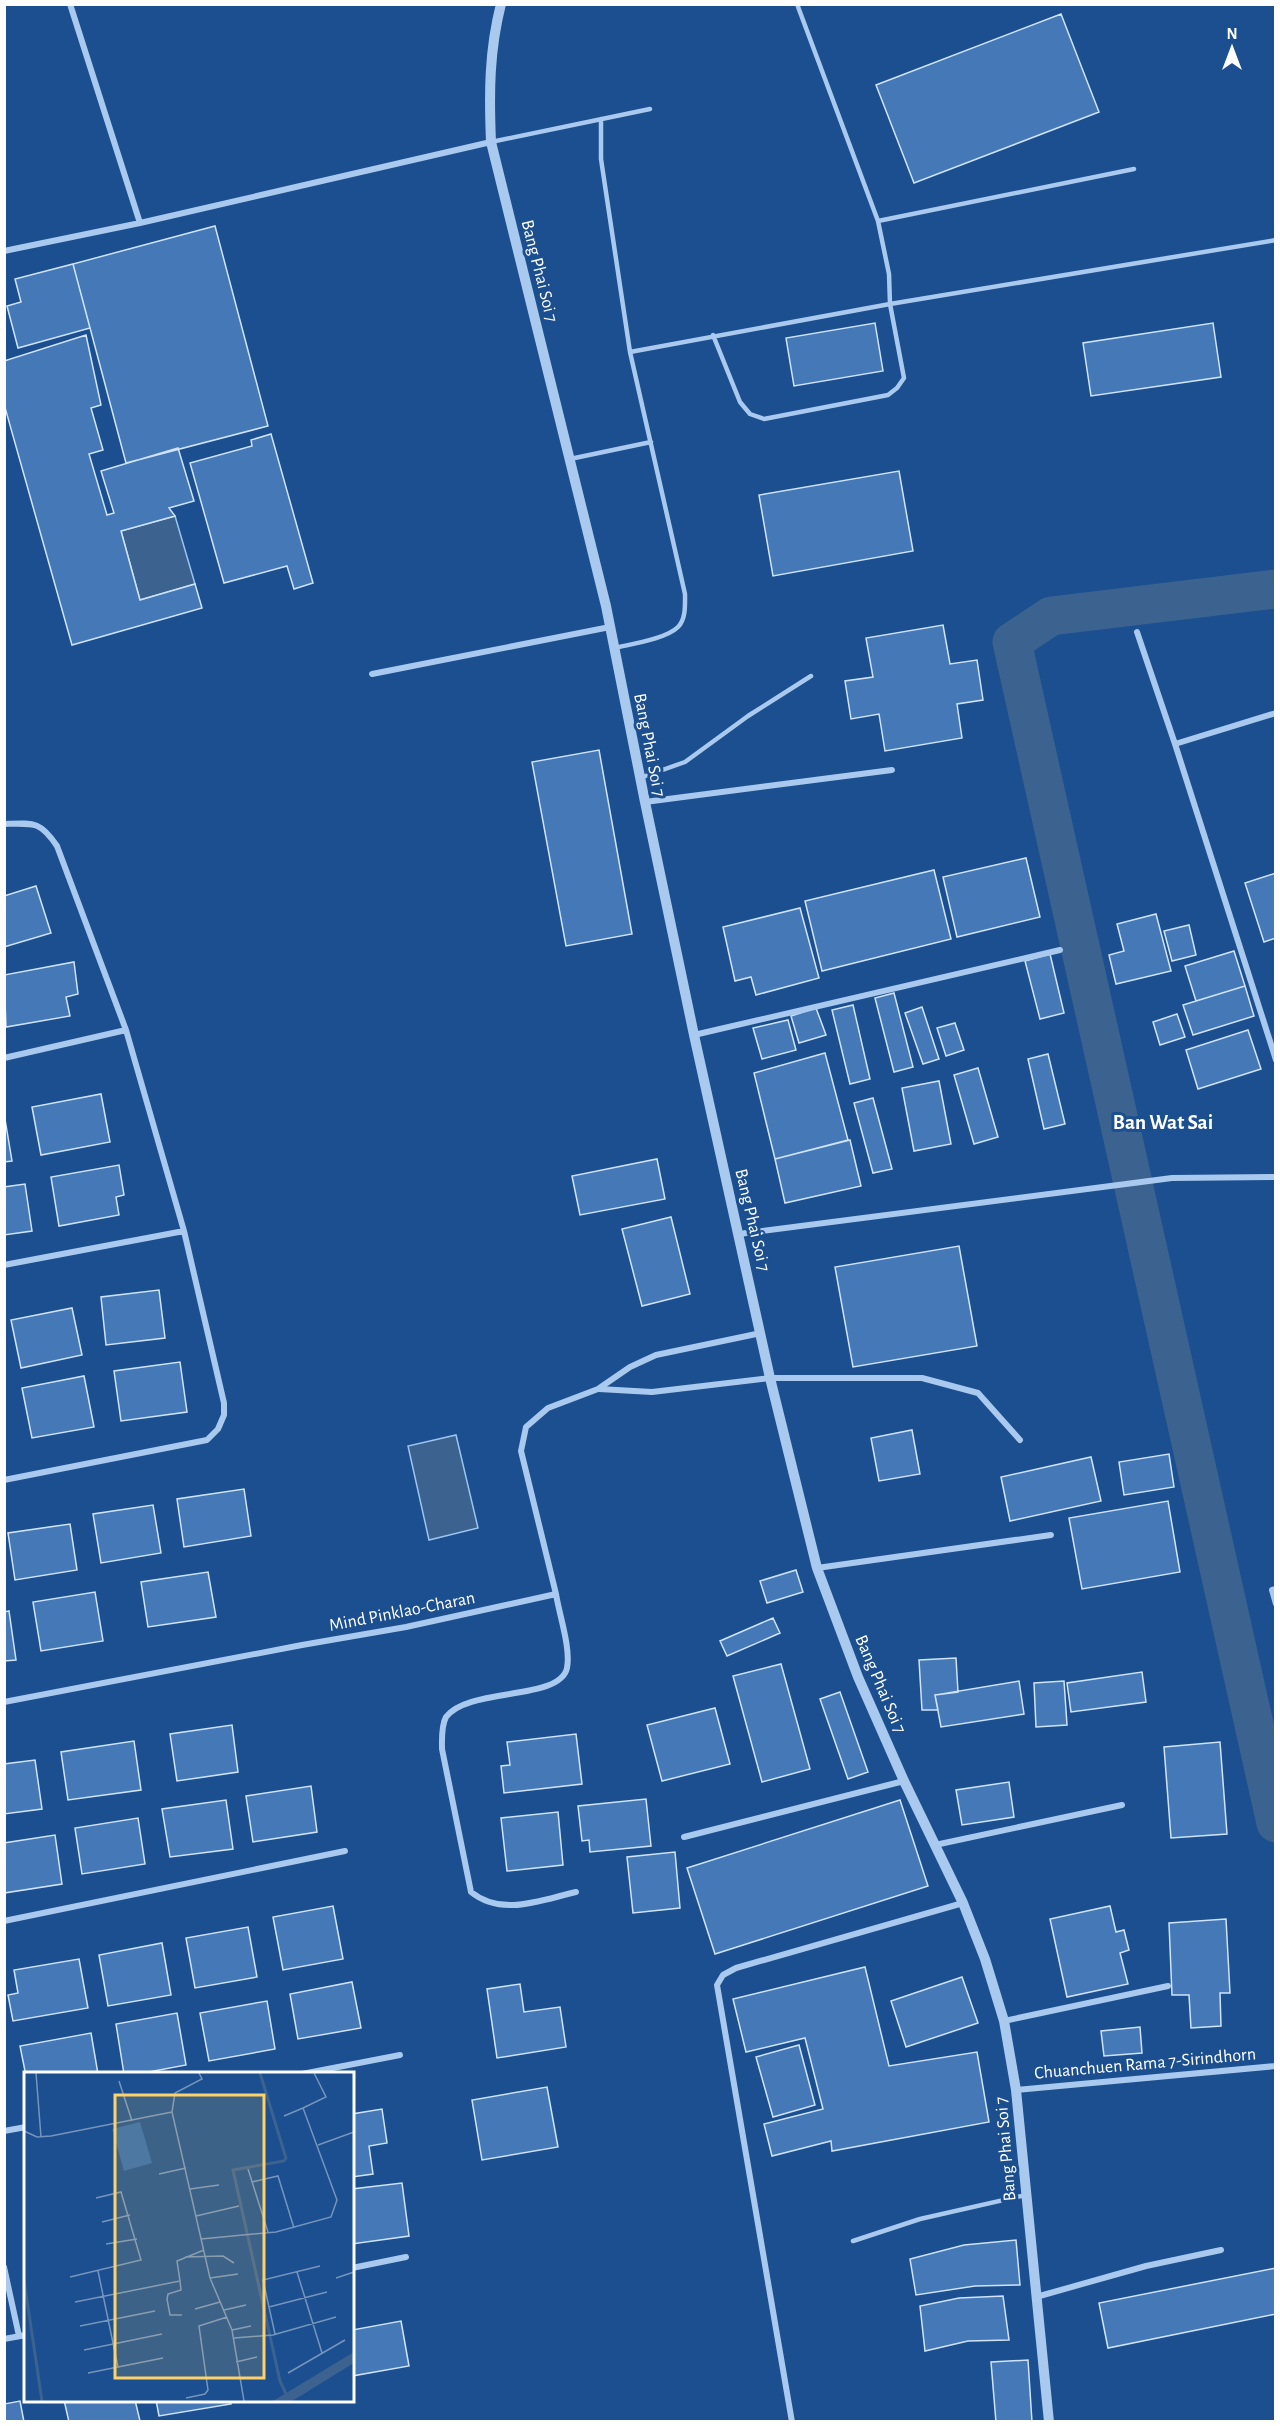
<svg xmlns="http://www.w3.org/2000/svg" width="1280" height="2426" font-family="'Alegreya Sans',sans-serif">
	<rect width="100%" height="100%" fill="#1b4f8f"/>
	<!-- water -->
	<path fill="#3c6290" stroke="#9cc4f0" stroke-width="1.5" d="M175,516L195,584L140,600L121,531Z
		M456,1435L478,1528L429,1540L408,1446Z"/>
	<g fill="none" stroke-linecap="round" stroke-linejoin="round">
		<!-- canal -->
		<path stroke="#3c6290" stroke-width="39" d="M1276,589L1051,616L1012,642L1276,1823"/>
	</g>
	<!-- building -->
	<path fill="#4478b7" stroke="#cfe3fa" stroke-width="1.5" d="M1061,14L1099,112L914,183L876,85Z
		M215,226L268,426L126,463L73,264Z
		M73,264L90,328L18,348L7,306L21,302L15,279Z
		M875,323L883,371L794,386L786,338Z
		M1213,323L1221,377L1091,396L1083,343Z
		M86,335L101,405L91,408L103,450L89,454L107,515L114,513L101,471L178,448L194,501L169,508L175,516L121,531L140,600L195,584L202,608L72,645L4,404V361Z
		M271,434L313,583L294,589L287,566L224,583L190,463L252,446L251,440Z
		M899,471L913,551L773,576L759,495Z
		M943,625L950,664L977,660L983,700L957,704L962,738L885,751L879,714L851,719L845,681L873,677L866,638Z
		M599,750L632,934L566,946L532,762Z
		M1026,858L1040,917L957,937L943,877Z
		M934,870L951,939L822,971L805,901Z
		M1276,873V938L1264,942L1245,883Z
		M36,886L51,933L4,947V896Z
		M800,908L819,978L756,995L751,977L735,981L723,927Z
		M1156,914L1171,971L1116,984L1109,955L1124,951L1117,924Z
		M1189,925L1196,955L1172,961L1164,931Z
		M1234,951L1245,986L1196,1001L1185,966Z
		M1050,954L1064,1013L1040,1019L1025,961Z
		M74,962L78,994L66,997L70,1016L6,1027L4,975Z
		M1245,986L1254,1016L1193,1035L1183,1005Z
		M894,993L913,1067L894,1072L875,998Z
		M853,1005L870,1079L850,1084L832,1010Z
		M922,1007L939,1059L923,1064L905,1013Z
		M816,1008L826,1035L799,1043L791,1016Z
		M1177,1014L1185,1037L1160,1045L1153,1022Z
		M788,1020L796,1050L762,1059L753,1028Z
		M955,1023L964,1050L946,1056L937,1028Z
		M1248,1030L1261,1069L1198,1089L1186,1050Z
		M825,1053L848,1140L775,1159L754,1073Z
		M1048,1054L1065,1124L1044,1129L1028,1059Z
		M978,1068L998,1137L974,1144L954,1075Z
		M939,1081L951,1144L914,1151L902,1088Z
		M101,1094L110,1142L41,1155L32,1107Z
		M873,1098L892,1169L873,1173L854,1103Z
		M4,1113L12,1161L4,1162Z
		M850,1140L861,1186L785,1203L775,1159Z
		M657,1159L665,1199L580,1215L572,1176Z
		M119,1165L124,1195L116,1197L119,1215L59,1226L51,1177Z
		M25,1184L32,1231L4,1235V1187Z
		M671,1217L690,1294L642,1306L622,1229Z
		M959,1246L977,1346L853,1367L835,1267Z
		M159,1290L165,1338L106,1345L101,1297Z
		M72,1308L82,1355L21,1368L11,1320Z
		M180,1362L187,1412L121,1421L114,1371Z
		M84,1376L94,1427L32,1438L22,1388Z
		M912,1430L920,1474L879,1481L871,1438Z
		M1169,1454L1174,1487L1124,1495L1119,1462Z
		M1091,1457L1101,1501L1010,1521L1001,1477Z
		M244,1489L251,1536L184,1547L177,1499Z
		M1168,1501L1180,1572L1082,1589L1069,1518Z
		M153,1505L161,1553L101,1563L93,1514Z
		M70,1524L77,1570L15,1580L8,1533Z
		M796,1570L803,1592L767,1603L760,1581Z
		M208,1572L216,1617L148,1627L141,1582Z
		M95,1592L103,1641L41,1651L33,1602Z
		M9,1611L16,1660L4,1661V1612Z
		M773,1618L780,1633L727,1656L720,1641Z
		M956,1658L958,1692L935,1695L938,1710H922L919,1660Z
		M781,1664L810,1769L762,1782L733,1676Z
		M1142,1672L1146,1702L1071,1712L1067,1683Z
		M1019,1681L1024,1714L941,1727L935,1695Z
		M1064,1681L1067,1725L1036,1727L1034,1683Z
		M840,1692L868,1772L848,1779L820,1699Z
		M715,1708L730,1764L662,1781L647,1725Z
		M232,1725L238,1772L177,1781L170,1734Z
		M576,1734L582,1784L504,1793L501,1766L510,1765L507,1742Z
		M134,1741L141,1790L68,1800L61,1752Z
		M1220,1742L1227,1834L1171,1838L1164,1747Z
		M35,1760L42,1809L4,1814V1764Z
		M1009,1782L1014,1817L962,1825L956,1790Z
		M311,1786L317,1832L253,1842L246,1796Z
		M646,1799L651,1846L590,1852L589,1840L582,1841L578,1806Z
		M226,1800L233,1849L170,1857L162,1809Z
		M900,1800L928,1886L715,1954L687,1868Z
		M558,1812L563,1865L507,1871L501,1818Z
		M138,1818L145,1864L82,1874L75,1828Z
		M55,1835L62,1884L4,1893V1843Z
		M675,1852L680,1908L633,1913L627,1857Z
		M333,1906L343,1959L283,1970L273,1917Z
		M1110,1906L1116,1932L1124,1930L1129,1950L1120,1953L1128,1984L1067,1997L1050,1919Z
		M1226,1919L1230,1993H1220L1221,2026L1191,2028L1189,1995H1172L1169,1923Z
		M248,1927L257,1977L195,1988L186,1938Z
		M162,1943L171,1995L108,2006L99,1955Z
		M79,1959L88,2008L13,2021L8,1995L18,1993L14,1970Z
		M865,1967L889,2066L977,2052L989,2122L832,2151L831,2141L772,2156L764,2124L823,2109L805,2038L746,2052L733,1999Z
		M962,1977L978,2023L906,2047L891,2001Z
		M352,1982L361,2028L298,2039L290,1994Z
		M520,1984L524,2012L560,2007L566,2047L497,2058L487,1989Z
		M267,2001L275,2049L209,2061L200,2013Z
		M177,2013L186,2065L138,2074H124L116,2024Z
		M1140,2027L1142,2053L1104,2056L1101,2031Z
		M91,2033L98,2074H26V2076L20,2046Z
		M799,2045L815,2105L773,2117L756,2057Z
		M547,2087L558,2147L482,2160L472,2100Z
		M382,2109L387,2143L369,2146L373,2174L352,2177V2114Z
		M402,2183L409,2236L352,2244V2189Z
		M1016,2240L1020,2285L975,2286L916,2295L910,2259L964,2245Z
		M1276,2268V2314L1108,2348L1099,2303Z
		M1003,2296L1009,2340L968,2341L925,2351L920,2306L959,2298Z
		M401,2321L409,2366L352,2376V2330Z
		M1028,2360L1032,2422H996L991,2362Z
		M64,2400H135L140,2421L69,2422Z
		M156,2400H230L231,2404L159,2416Z
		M20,2401L24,2422H4V2404Z"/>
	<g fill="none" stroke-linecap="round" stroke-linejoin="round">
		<!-- service -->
		<path stroke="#a9c9ee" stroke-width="4.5" d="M601,119V159L630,352L685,594C685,605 686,619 678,627C666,639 631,644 615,648
			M491,142L650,109
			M878,221L1134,169
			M713,335L740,402L750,414L764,419L888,395L897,388L904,378L890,304L889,274L878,221L797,4
			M630,352L890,304L1276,240
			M570,459L651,442
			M640,778L685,762L748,716L811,676
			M853,2241L920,2219L1026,2195"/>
		<!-- minor -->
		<path stroke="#a9c9ee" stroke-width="6" d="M70,4L140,223
			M4,251L140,223L491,142
			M1137,632L1175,744L1276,1060
			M372,674L610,627
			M1175,744L1276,713
			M645,802L892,770
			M4,824C34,823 40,821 57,846L126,1030L184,1231L224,1403V1415L218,1429L207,1440L4,1480
			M694,1035L1060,950
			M4,1058L126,1030
			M739,1234L1172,1178L1276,1177
			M4,1265L184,1231
			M599,1389L652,1392L770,1378H922L978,1393L1020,1440
			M817,1568L1051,1535
			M1276,1589L1272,1590L1276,1604
			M556,1594C559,1614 571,1648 567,1668C560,1701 468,1687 446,1717C441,1726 442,1740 442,1749L471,1892C502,1917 541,1900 576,1892
			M4,1702L302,1645L406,1627L556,1594L521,1451L526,1427L548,1408L598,1389L630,1367L656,1355L761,1333
			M684,1837L904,1781
			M935,1845L1122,1805
			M4,1921L345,1851
			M1004,2021L1168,1986
			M302,2074L400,2055
			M1016,2090L1276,2066
			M4,2131L26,2127
			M4,2267L19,2336
			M352,2268L406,2257
			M1036,2297L1146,2266L1221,2250
			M4,2339L26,2335
			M792,2422L717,1985L723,1975L736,1968L963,1903"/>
		<!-- tertiary -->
		<path stroke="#a9c9ee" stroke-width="10" d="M501,4C489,51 489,94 491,142L606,606L645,802L694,1035L770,1378L817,1568L858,1677L904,1781L963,1903L985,1959L1004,2021L1016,2090L1049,2422"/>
	</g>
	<g text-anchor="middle" stroke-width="6" stroke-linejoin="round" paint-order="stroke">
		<!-- street labels -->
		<g font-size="18" fill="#fff" stroke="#1b4f8f">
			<text transform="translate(540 271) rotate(76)" y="6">Bang Phai Soi 7</text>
			<text transform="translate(650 745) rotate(79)" y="6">Bang Phai Soi 7</text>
			<text transform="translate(753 1220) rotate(77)" y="6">Bang Phai Soi 7</text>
			<text transform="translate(402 1611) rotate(-11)" y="6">Mind Pinklao-Charan</text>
			<text transform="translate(881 1684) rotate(67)" y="6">Bang Phai Soi 7</text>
			<text transform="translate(1145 2063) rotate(-5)" y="6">Chuanchuen Rama 7-Sirindhorn</text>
			<text transform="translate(1005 2149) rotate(-95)" y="6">Bang Phai Soi 7</text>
		</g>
		<!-- quarter labels -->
		<g font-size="21" font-weight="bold" fill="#fff" stroke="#1b4f8f">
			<text x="1163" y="1129">Ban Wat Sai</text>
		</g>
	</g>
	<!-- overview -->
	<g transform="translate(24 2072)">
		<rect width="330" height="330" fill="#1b4f8f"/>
		<path d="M116,50L128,91L100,99L88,57Z" fill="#2e69ad"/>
		<path d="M330,280V291L278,323L268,329H249Z" fill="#3c6290"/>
		<path fill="none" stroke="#3c6290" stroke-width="3" d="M236,1L262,86L260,89L209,98L256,309L264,326M0,208L18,329"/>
		<path fill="none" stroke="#7695bc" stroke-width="1.5" d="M12,1L17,65M175,1L178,7L151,21L148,40L186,206L208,258L220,329M95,9L108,49M260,44L279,36M0,59L13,65L27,64L148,40M294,73L330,60M224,97L244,160M135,102L162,96M228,110L254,104L270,156M166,117L195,113M172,144L215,134M78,150L106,143M177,167L252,160L307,145L313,128L279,36L302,25L290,1M82,172L113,167M161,185L199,184L210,191M74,199L94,295M273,200L298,281M46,205L117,188L97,120L72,126M186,206L214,202M312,206L330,200M156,209L157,218L144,222L143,227L146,243H158M51,230L156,209L153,189L180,178M245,235L303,220M171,237L196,230M200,238L222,233M56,254L131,239M208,258L227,254M251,262L239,208L296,194M210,266L249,263L312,245M60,278L138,262M212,290L233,285M64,301L139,286M264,301L321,268M162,326L181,322L184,318L175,254L203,245"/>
		<path fill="#ffd166" fill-opacity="0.15" stroke="#ffd166" stroke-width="3" d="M91,23H240V306H91Z"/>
		<rect width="330" height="330" fill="none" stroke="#fff" stroke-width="3"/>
	</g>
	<!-- border -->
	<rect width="1280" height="2426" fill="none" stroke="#ffffff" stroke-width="12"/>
	<!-- north arrow -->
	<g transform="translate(1232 48)" stroke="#1b4f8f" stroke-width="4.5" paint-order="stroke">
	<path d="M0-4.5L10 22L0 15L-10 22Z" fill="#ffffff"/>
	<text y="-9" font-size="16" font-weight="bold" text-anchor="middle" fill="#ffffff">N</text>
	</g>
</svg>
